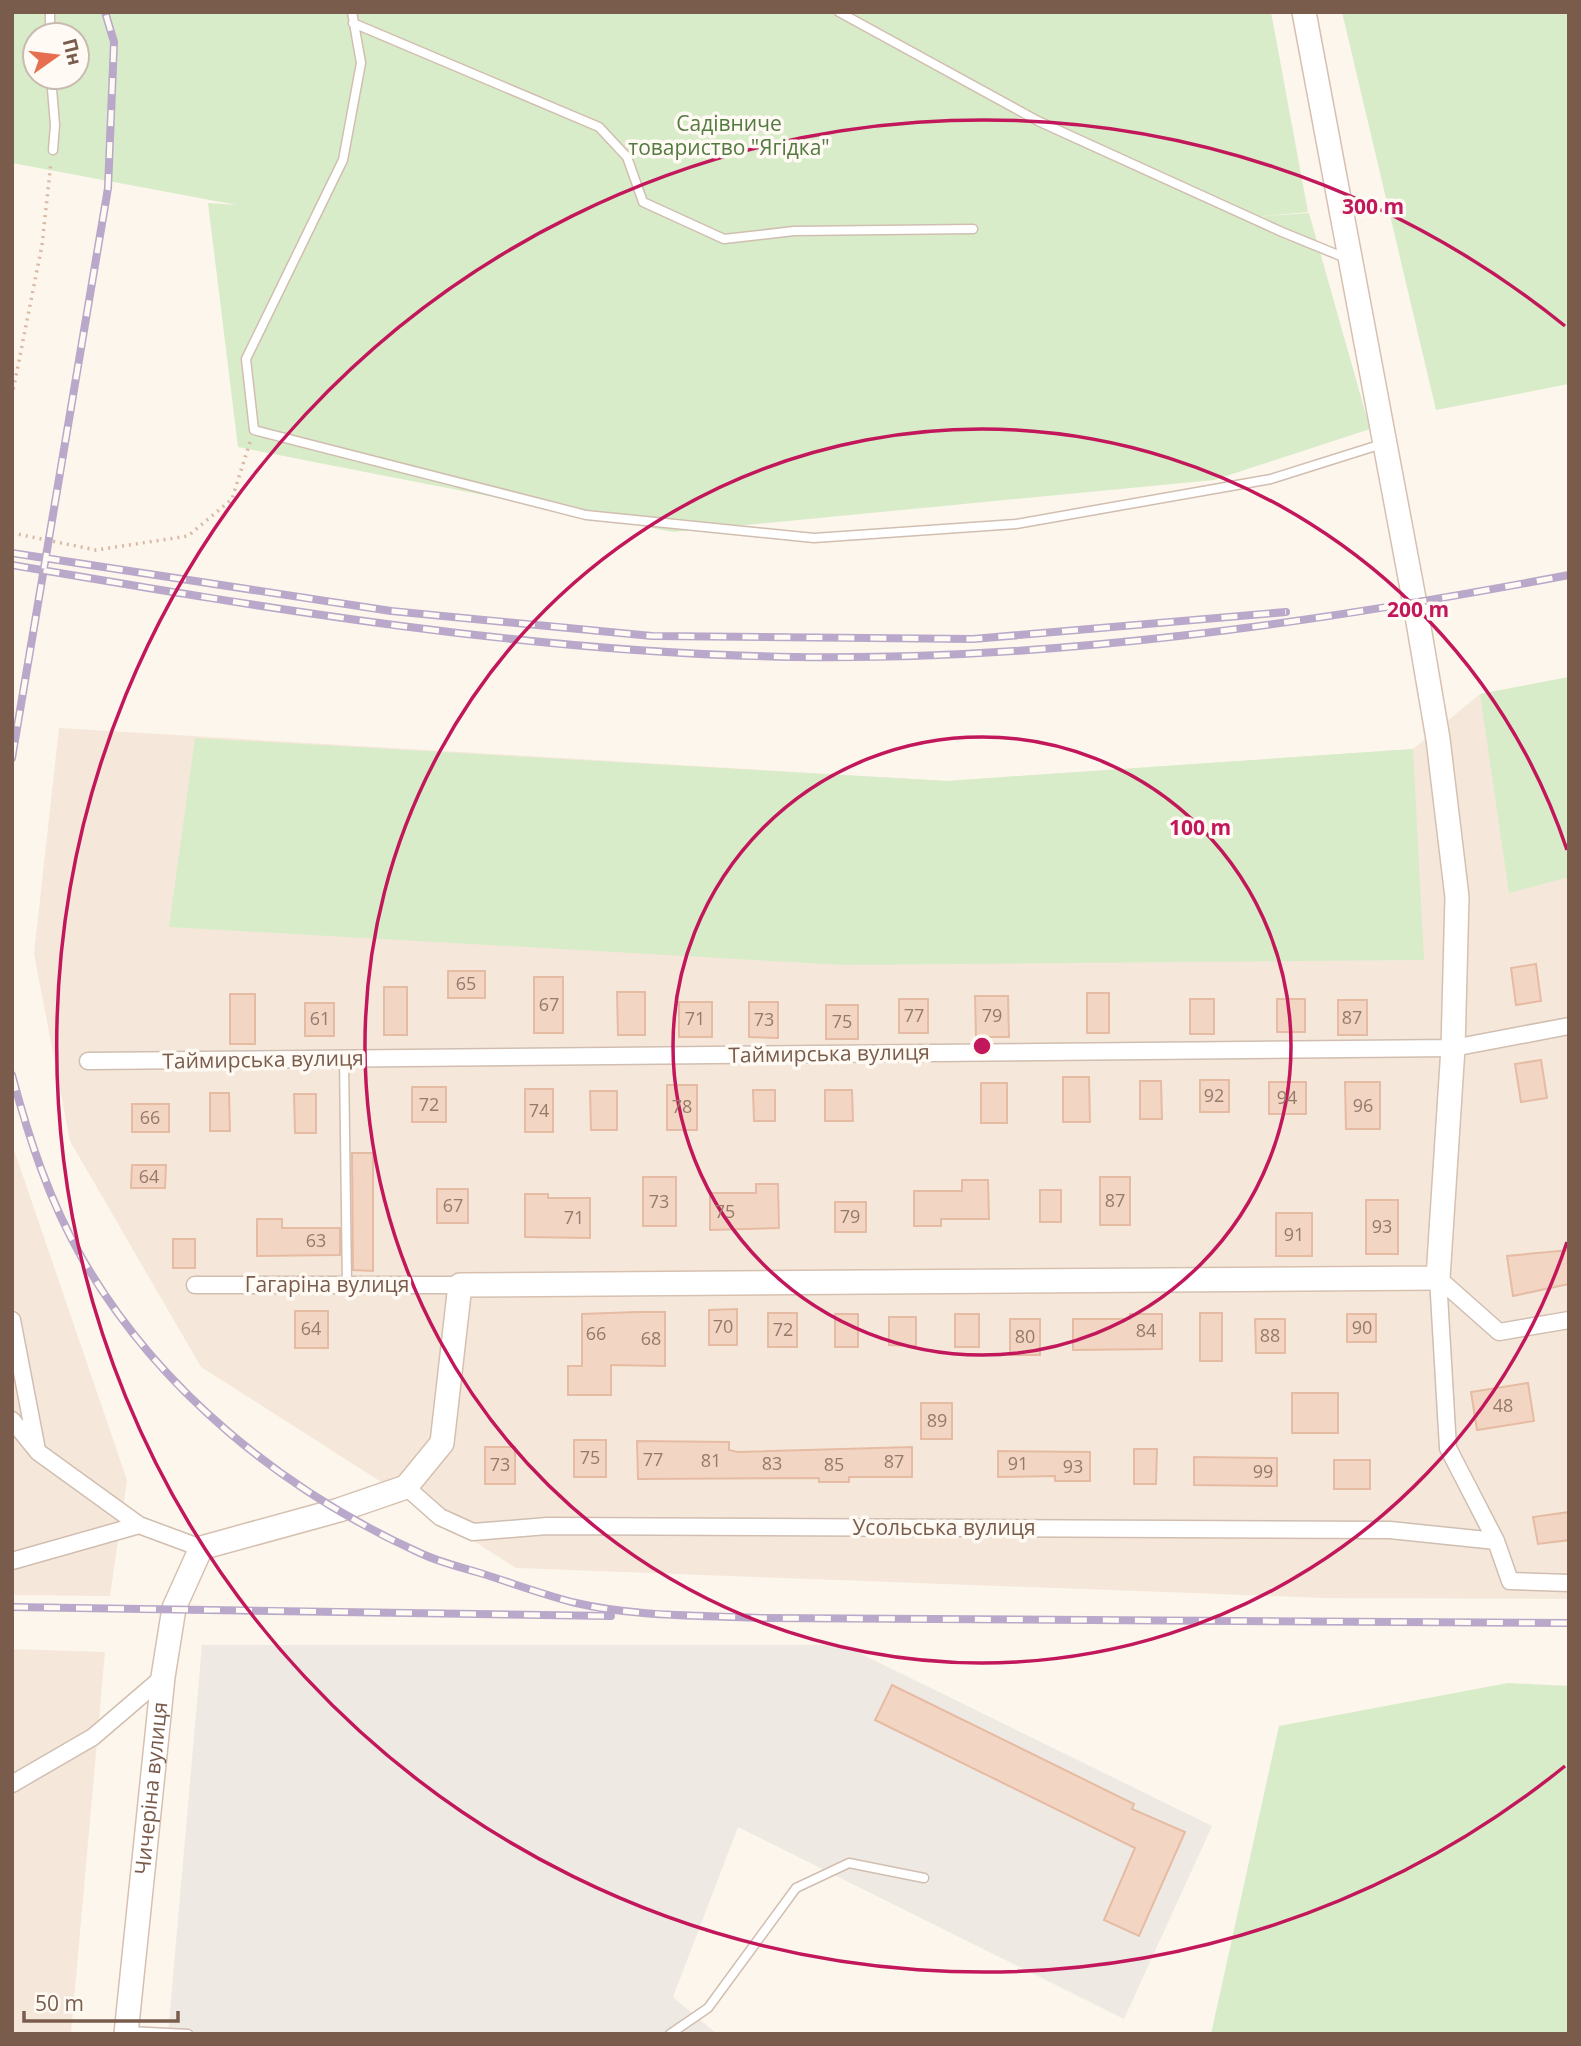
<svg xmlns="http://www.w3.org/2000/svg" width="1581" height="2046" font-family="'Open Sans',sans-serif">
	<rect width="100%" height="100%" fill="#fdf6ec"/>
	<!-- residential -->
	<path fill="#f5e8da" d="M1569,677V1599L1324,1598L516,1568L201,1367L70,1141L34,954L59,728L947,781L1413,749L1480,694Z
		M12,1144L127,1480L110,1596L12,1595Z
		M12,1649L105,1652L71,2034H12Z"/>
	<!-- industrial -->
	<path fill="#efe9e4" d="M202,1645H843L1212,1826L1124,2019L738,1827L673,1997L717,2034H168Z"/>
	<!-- green -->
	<path fill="#d8ecc9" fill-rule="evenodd" d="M12,12H1271L1308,212L1253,217L1309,213L1370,429L1214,480L673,532L238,447L208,203L237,205L12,163ZM35,35H77V77H35Z
		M1342,12H1569V384L1436,410Z
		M1569,677V877L1509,893L1480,694Z
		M195,738L947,781L1413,749L1424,960L844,965L169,927Z
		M1508,1683L1569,1686V2034H1211L1279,1726Z"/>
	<!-- building -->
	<path fill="#f3d5c3" stroke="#e6bba3" stroke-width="2" d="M1536,964L1541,1001L1516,1005L1511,968Z
		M448,971H485V998H448Z
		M534,977H563V1033H534Z
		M384,987H407V1035H384Z
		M617,992H645V1035H618Z
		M1087,993H1109V1033H1087Z
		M230,994H255V1044H230Z
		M975,996H1008L1009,1037H976Z
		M899,999H928V1033H899Z
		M1190,999H1214V1034H1190Z
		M1277,999H1305V1032H1277Z
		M1338,1000H1367V1035H1338Z
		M679,1002H712V1037H679Z
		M749,1002H778V1038L749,1037Z
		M305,1003H334V1036H305Z
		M826,1005H858V1039H826Z
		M1541,1060L1547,1098L1521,1102L1515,1064Z
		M1063,1077H1089L1090,1122H1063Z
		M1200,1080H1229V1112H1200Z
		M1140,1081H1161L1162,1119H1140Z
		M1269,1082H1306V1114H1269Z
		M1345,1082H1380V1129H1346Z
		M981,1083H1007V1123H981Z
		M667,1085H697V1130H667Z
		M412,1087H446V1122H412Z
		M525,1089H553V1132H525Z
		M753,1090H775V1121H754Z
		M825,1090H852L853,1121H825Z
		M590,1091H617V1130H591Z
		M210,1093H229L230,1131H210Z
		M294,1094H316V1133H295Z
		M132,1104H169V1132H132Z
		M352,1153H373V1271L353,1270Z
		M132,1165H166L165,1188H131Z
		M643,1177H676V1226H643Z
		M1100,1177H1130V1225H1100Z
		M962,1180H988L989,1219H941V1226H914V1191H962Z
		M756,1184H778L779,1228L710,1230V1193H756Z
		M437,1189H468V1223H437Z
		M1040,1190H1061V1222H1040Z
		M525,1194H548V1198H590V1238L525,1237Z
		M1366,1200H1398V1254H1366Z
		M835,1202H866V1232H835Z
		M1276,1213H1312V1256H1276Z
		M257,1219H282V1228H340V1255L257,1256Z
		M173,1239H195V1268H173Z
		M1569,1250V1284L1513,1296L1507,1256Z
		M737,1309V1345H709V1310Z
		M295,1311H328V1348H295Z
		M637,1312H665V1366L611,1365V1395H568V1366H582V1314Z
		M768,1313H797V1347H768Z
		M1200,1313H1222V1361H1200Z
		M835,1314H858V1347H835Z
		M955,1314H979V1347H955Z
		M1130,1314H1162V1349L1073,1350V1319H1130Z
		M1347,1314H1376V1342H1347Z
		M889,1317H916V1346L889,1345Z
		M1010,1319H1040V1355H1010Z
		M1255,1319H1285V1353H1256Z
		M1528,1383L1534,1421L1477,1430L1471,1392Z
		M1292,1393H1338V1433H1292Z
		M921,1403H952V1439H921Z
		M574,1440H606V1477H574Z
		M637,1441L729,1442V1450L738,1452L912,1447V1477H849V1482H819V1478L638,1479Z
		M485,1447H515V1484H485Z
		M1134,1449H1157L1156,1484H1134Z
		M998,1451L1090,1452V1481H1055V1476L998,1477Z
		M1194,1457L1277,1458V1486L1194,1485Z
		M1334,1460H1370V1489H1334Z
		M1569,1512V1540L1538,1544L1533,1517Z
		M892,1685L1134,1804L1132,1809L1185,1832L1139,1936L1104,1920L1135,1848L875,1720Z"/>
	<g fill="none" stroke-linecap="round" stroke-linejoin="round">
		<!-- service casing -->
		<g stroke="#d1beb0" stroke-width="11">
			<path id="service" d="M50,12V35
				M352,12L361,63L343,160L246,359L254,430L586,515L814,538L1016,524L1271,479L1382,444
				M839,12L1038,121L1282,232L1348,259
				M353,23L599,127L627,157L643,202L724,239L794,231L973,229
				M51,77L55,125L53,150
				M344,1059L347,1285
				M129,2031L188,2034
				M670,2034L708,2008L796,1888L849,1863L924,1878"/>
		</g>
		<!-- minor casing -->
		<g stroke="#d1beb0" stroke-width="19">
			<path id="minor" d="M88,1061L1453,1048L1569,1026
				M1438,1278L1448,1448L1496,1541L1510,1581L1569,1583
				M1438,1278L1499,1332L1569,1320
				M195,1285H460
				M12,1320L37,1450
				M12,1420L38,1452L139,1525
				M406,1487L440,1517L473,1532L547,1526L1390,1530L1496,1541
				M12,1561L139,1525L201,1548
				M12,1784L93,1737L163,1677"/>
		</g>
		<!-- secondary casing -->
		<g stroke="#d6c0b0" stroke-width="26">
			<g id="secondary">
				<path id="s1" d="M126,2034L163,1677L174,1608L201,1548L339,1510L406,1487L442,1443L460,1285L1438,1278L1453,1048L1457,897L1438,739L1415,604L1304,12"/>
			</g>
		</g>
		<!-- path -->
		<path stroke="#d9b8a5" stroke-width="3.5" stroke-dasharray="2 5" stroke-linecap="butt" d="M12,396L42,245L51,162
			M12,533L96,550L188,536L232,499L250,442"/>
		<!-- service -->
		<use href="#service" stroke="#fff" stroke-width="8"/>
		<!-- minor -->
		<use href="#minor" stroke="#fff" stroke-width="16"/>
		<!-- secondary -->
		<use href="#secondary" stroke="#fff" stroke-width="23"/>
		<!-- rail casing -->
		<g stroke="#b9a8c9" stroke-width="8">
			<path id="rail" d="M12,553L391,611L652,636L973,639L1286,612
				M12,565C271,609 531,653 794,657C1054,661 1314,623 1569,575
				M12,758L108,188L114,42L105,12
				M12,1075C29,1139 49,1200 82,1258C157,1389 283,1491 420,1553C439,1562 460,1567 480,1573C512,1583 544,1595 576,1603C636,1617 700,1615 761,1618L1569,1623
				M12,1607L611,1616"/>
		</g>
		<!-- rail -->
		<use href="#rail" stroke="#fffaf3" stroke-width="5" stroke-dasharray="16" stroke-linecap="butt"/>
	</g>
	<!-- distance rings -->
	<g fill="none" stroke="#c2185b" stroke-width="3.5">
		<circle cx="982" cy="1046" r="309"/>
		<path d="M1567 1242A617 617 0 1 1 1567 850"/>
		<path d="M1565 1766A926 926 0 1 1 1565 326"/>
	</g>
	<g text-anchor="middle" stroke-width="7" stroke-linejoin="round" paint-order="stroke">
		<!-- number labels -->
		<g font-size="18" fill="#987a6a">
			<text x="466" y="990">65</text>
			<text x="549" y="1011">67</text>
			<text x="914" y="1022">77</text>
			<text x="992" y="1022">79</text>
			<text x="1352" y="1024">87</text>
			<text x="320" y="1025">61</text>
			<text x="695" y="1025">71</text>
			<text x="764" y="1026">73</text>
			<text x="842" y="1028">75</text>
			<text x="1214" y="1102">92</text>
			<text x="1287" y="1104">94</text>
			<text x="429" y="1111">72</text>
			<text x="1363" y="1112">96</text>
			<text x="682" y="1113">78</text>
			<text x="539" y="1117">74</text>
			<text x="150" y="1124">66</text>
			<text x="149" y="1183">64</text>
			<text x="1115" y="1207">87</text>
			<text x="659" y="1208">73</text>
			<text x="453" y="1212">67</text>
			<text x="725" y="1218">75</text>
			<text x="850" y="1223">79</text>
			<text x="574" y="1224">71</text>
			<text x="1382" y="1233">93</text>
			<text x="1294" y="1241">91</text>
			<text x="316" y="1247">63</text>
			<text x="723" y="1333">70</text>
			<text x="1362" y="1334">90</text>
			<text x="311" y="1335">64</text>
			<text x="783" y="1336">72</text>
			<text x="1146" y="1337">84</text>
			<text x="596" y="1340">66</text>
			<text x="1270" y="1342">88</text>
			<text x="1025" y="1343">80</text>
			<text x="651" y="1345">68</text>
			<text x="1503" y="1412">48</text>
			<text x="937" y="1427">89</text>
			<text x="590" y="1464">75</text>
			<text x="653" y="1466">77</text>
			<text x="711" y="1467">81</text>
			<text x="894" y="1468">87</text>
			<text x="772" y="1470">83</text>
			<text x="1018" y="1470">91</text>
			<text x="500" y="1471">73</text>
			<text x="834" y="1471">85</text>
			<text x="1073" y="1473">93</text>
			<text x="1263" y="1478">99</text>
		</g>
		<!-- park labels -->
		<g font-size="21" fill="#537a41" stroke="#fffaf3">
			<text x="729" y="131">Садівниче<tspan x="729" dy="24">товариство "Ягідка"</tspan></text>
		</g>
		<!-- street labels -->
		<g font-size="21" fill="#7a5c4d" stroke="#fffaf3">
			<text transform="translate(829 1054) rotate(-1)" y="7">Таймирська вулиця</text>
			<text transform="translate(263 1060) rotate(-1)" y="7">Таймирська вулиця</text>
			<text x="327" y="1292">Гагаріна вулиця</text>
			<text x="944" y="1535">Усольська вулиця</text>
			<text dy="7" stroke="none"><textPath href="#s1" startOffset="247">Чичеріна вулиця</textPath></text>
		</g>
	</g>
	<circle cx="982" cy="1046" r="10" fill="#c2185b" stroke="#fffaf3" stroke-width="3.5"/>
	<g font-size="21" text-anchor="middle" font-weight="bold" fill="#c2185b" stroke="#fffaf3" stroke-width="7" stroke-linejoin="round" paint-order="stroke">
		<text x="1373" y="214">300 m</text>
		<text x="1418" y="617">200 m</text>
		<text x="1200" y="835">100 m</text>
	</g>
	<!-- border -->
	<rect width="1581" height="2046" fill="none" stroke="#7a5c4d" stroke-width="28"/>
	<!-- north arrow -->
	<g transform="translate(56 56) rotate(76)"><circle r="33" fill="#fffaf3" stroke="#cabbb1" stroke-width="2"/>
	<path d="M0-5L12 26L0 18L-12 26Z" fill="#e76f51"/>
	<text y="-10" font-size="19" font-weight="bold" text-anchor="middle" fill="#7a5c4d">Пн</text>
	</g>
	<!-- scale -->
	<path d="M24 2011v10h154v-10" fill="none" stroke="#7a5c4d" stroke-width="3.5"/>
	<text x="35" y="2011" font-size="21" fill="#7a5c4d" stroke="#fffaf3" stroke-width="5" paint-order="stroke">50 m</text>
</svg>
